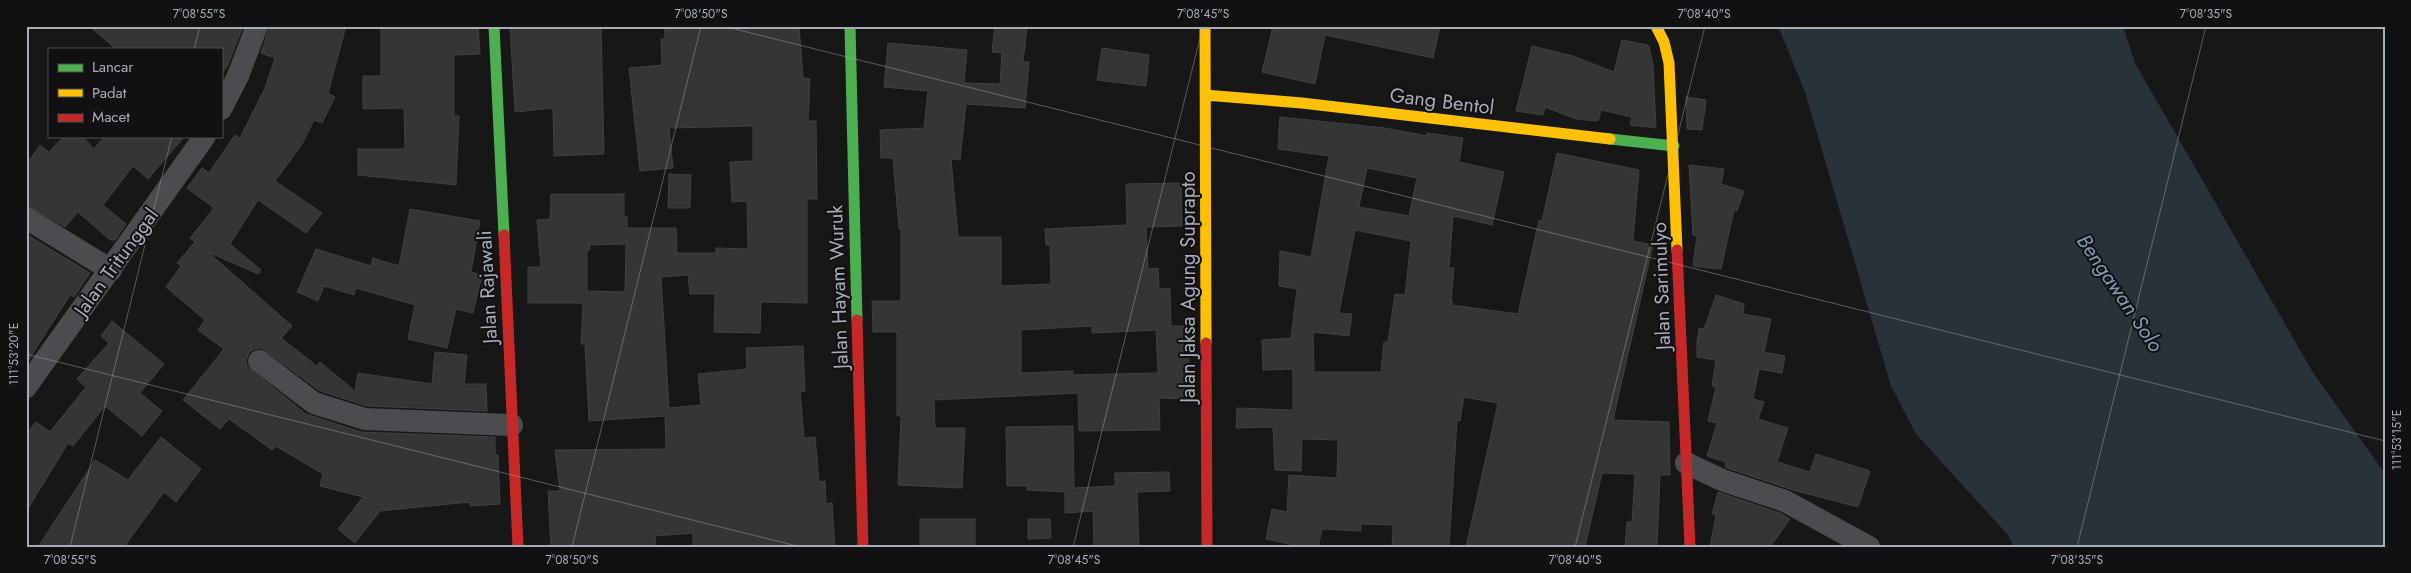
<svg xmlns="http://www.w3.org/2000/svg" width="2411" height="573" font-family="Jost,sans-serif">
	<rect width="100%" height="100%" fill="#171717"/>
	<!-- water -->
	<path fill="#2a3239" d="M1778,26H2123L2135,63L2312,371L2385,474V547H2014L2008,535L1916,434L1891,386L1805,92Z"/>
	<!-- building -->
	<path fill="#353536" stroke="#3f4043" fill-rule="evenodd" d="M89,26H243L228,65L221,74V49H116Z
		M270,26H346L328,93L335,97L322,123L314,120L301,146L275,181L322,213L306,233L258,200L230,244L261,270L258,274L208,252L292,326L281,338L317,366L320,362L355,391L358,373L432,384L435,352L467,355L464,384H486L487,411L367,406L320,391L261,348L254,349L249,353L246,360L247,366L306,414L361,432L495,437V455H498L500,504L470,506V502L380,511L355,543L338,529L363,497L320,486L323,474L276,446L272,450L229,419L220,429L183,400L224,349L198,330L205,320L166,287L181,266L177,263L195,242L190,238L214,208L187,188L202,168L209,173L235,135L240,138L265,88L275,58L261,53Z
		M381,26H478L480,54L454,55V116H459L456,185L358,175V149H405L404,108L363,109V76H381Z
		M510,26H601L604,154L554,156L553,108L515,112Z
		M665,26H799L803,78L810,79L808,121H816L817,199H807V303L761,302L760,333L714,332L715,294H690L688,275L661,277L669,408L701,405L698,374L747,369L746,348L803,346L805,391H800L804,438L815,437L819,482L825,481L826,504L832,503L835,547H693V533L655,536L656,547H551L548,491H560L555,450L666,449L665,416L589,421L585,344H581L583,303H528V267H541L537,220L550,219L551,194H624V217H627V228H676L677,253H716V248L748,249L747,201L732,202L730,162L753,161V126L669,128L673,168L640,171L629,68L662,65L661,39H665ZM626,244L625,292L587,291V250H590L589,245Z
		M995,26H1027L1023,62H1029L1025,108L966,104L960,160L951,159L958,237H1001V286L1051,284L1050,245H1046L1045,229L1127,225L1126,184L1181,183L1182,226L1146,227L1148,269L1158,268L1159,289L1170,288L1171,326H1188L1190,399L1159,398L1160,430L1079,431L1078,393L934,400L935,428H965L962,488L898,485L901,416H897V332H873L872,301H901V229H899L893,158H881L880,130L924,128L928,91L884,87L888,43L967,50L964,83L1000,84L1002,53L992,52ZM1092,326V333L1156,330L1158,373L1073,375V371L1021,373V330Z
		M1273,26H1440L1433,58L1325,35L1315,84L1262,72Z
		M1622,40L1648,45L1649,47L1653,65L1656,128L1630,125L1632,117L1601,110L1598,121L1576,119L1545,107L1543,115L1516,111L1532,46L1573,56L1614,72Z
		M1102,48L1149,55L1146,86L1097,80Z
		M1686,97L1706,100L1702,130L1687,129Z
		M1280,117L1385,128L1427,136V133L1463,138L1459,162L1504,172L1492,225L1453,216L1449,268H1454L1451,301L1453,302L1452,305L1518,314L1539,220L1542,221L1557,153L1639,170L1633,241L1653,245L1613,420L1669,422L1670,475H1660L1657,547H1625L1627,522H1632L1635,474L1602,473L1585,547H1466L1498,403L1464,397L1460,421L1457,420L1449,547H1392L1393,525L1361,524V531L1322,529L1318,547H1304L1266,539L1272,509L1287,512L1289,475L1337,478L1338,440L1302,439L1301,471L1275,470L1273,427L1236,428L1237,408L1293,410V369L1263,370L1262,340L1291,338L1297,289L1279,286L1280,251L1311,257L1329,156L1278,149ZM1367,168L1417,178L1409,216L1359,207ZM1355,230L1411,241L1405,295L1395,294L1388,342H1384L1381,372H1314L1313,332L1349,336L1352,314L1339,313Z
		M64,136H82L94,149L105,136H185L148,179L133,166L103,205L126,224L115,240H110L78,212L65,227L26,205V165L40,145L49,152Z
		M1689,165L1724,169L1721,184L1744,191L1737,211L1734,210L1721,269L1693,266L1697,236L1693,235Z
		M669,174L691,175L690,208H668Z
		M410,209L480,221L471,272L482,275L473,313L456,309L447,348L408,339L415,305L356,288L354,295L324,286L318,301L297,292L316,249L371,266L373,258L399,266Z
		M26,234L90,273L74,297L70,295L26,364Z
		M1716,295L1744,304L1743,314L1771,319L1764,352L1785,356L1782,373L1759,369L1753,399L1764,402L1758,419L1788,428L1777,462L1810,472L1816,454L1870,471L1858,507L1793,490L1727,468L1725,467L1726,462L1707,456L1717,423L1708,421L1716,387L1712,386L1716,360L1697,357V342L1699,328L1704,329Z
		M112,321L164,364L140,393L162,411L142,436L105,406L73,446L68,443L26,512V434L36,422L50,432L86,387L77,379L109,343L101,336Z
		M1073,426L1074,488L1115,486V473L1169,472L1170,491L1137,492L1139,547H1094L1093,511L1065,513V492L1027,490V486H1007L1006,427Z
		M161,437L201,469L176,502L164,492L124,547H38L95,460L128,480Z
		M1718,492L1780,513L1790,519L1770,547H1710L1716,515L1712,514Z
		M920,519H975V547H920Z
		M1028,519H1050L1051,538L1028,539Z"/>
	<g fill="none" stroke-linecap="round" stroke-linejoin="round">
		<!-- street -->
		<path stroke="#4b4c50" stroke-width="22" d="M221,109L238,76L257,26
			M26,218L111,270
			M259,361L314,403L365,419L512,425
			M26,387L205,136
			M1686,463L1722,480L1785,501L1869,547"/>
		<!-- fast -->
		<path stroke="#4caf50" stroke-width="11" d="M494,26L504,235
			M850,26L857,320
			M1610,139L1674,146"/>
		<!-- slow -->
		<path stroke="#ffc107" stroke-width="11" d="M1205,26L1206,343
			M1656,26L1664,42L1669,63L1677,250
			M1205,95L1302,103L1610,139"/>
		<!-- jam -->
		<path stroke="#c62828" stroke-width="11" d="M504,235L518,547
			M1677,250L1690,547
			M857,320L863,547
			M1206,343L1207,547"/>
	</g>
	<!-- ticks -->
	<path fill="none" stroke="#a8adb8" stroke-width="1" stroke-opacity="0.45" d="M723,26L2385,441M194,49L200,26M26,354L801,547M70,547L172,136M572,547L701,26M1073,547L1203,26M1575,547L1705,26M2077,547L2206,26"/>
	<g text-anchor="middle" stroke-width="4" stroke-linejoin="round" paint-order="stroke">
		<!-- street labels -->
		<g font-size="20" fill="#a8adb8" stroke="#111113">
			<text transform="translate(1442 101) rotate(7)" y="7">Gang Bentol</text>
			<text transform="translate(116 262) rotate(-54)" y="7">Jalan Tritunggal</text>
			<text transform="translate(1661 286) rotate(-92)" y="7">Jalan Sarimulyo</text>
			<text transform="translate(487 287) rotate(-93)" y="7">Jalan Rajawali</text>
			<text transform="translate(838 287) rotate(-92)" y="7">Jalan Hayam Wuruk</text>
			<text transform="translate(1188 287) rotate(-90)" y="7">Jalan Jaksa Agung Suprapto</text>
		</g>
		<!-- water labels -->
		<g font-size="21" font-style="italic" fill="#7f9bb3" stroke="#111113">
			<text transform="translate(2120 293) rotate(56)" y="7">Bengawan Solo</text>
		</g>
	</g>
	<!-- border -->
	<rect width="2411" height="573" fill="none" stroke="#111113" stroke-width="55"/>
	<!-- legend -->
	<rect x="48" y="48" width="175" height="90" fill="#111113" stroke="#4d4f55"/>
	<rect x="58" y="64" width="25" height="8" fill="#4caf50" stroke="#4d4f55"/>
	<text x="92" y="72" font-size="15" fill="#a8adb8">Lancar</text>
	<rect x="58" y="89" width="25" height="8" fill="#ffc107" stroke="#4d4f55"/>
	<text x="92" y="98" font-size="15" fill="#a8adb8">Padat</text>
	<rect x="58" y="114" width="25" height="8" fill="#c62828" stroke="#4d4f55"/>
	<text x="92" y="122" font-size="15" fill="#a8adb8">Macet</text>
	<rect x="28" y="28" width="2356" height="518" fill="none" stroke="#a8adb8" stroke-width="2"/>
	<g font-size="12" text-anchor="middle" fill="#a8adb8">
		<text x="199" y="18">7°08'55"S</text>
		<text x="701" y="18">7°08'50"S</text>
		<text x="1203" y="18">7°08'45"S</text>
		<text x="1704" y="18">7°08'40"S</text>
		<text x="2206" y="18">7°08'35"S</text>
		<text transform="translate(14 354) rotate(-90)" y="4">111°53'20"E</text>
		<text transform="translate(2397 440) rotate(-90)" y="4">111°53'15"E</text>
		<text x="70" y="564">7°08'55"S</text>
		<text x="572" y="564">7°08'50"S</text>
		<text x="1074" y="564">7°08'45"S</text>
		<text x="1575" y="564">7°08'40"S</text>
		<text x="2077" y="564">7°08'35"S</text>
	</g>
</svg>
